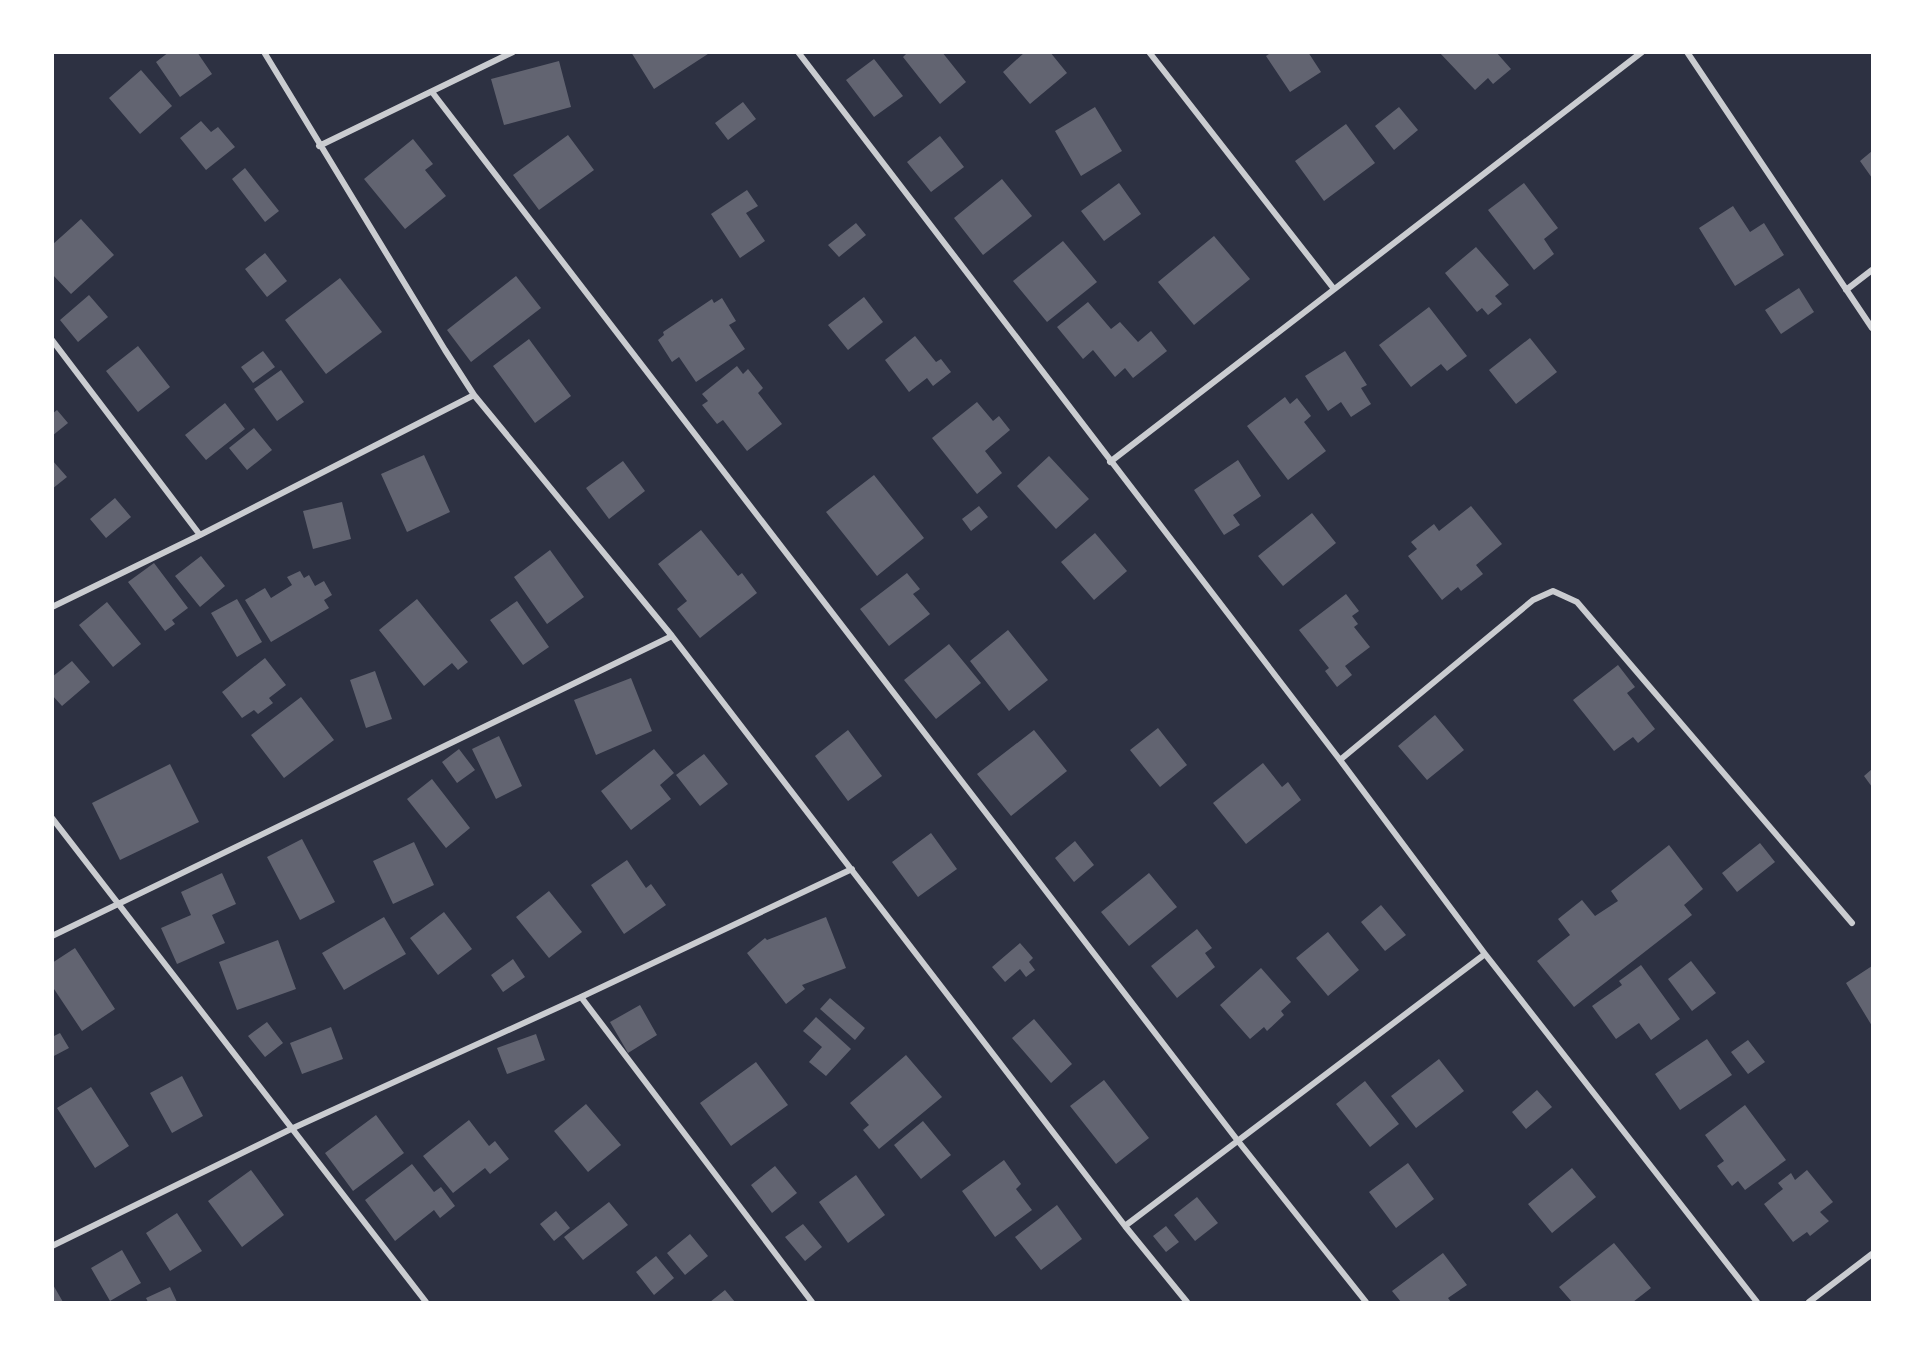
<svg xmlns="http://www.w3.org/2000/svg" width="1925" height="1355" font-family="Spectral,serif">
	<rect width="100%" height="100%" fill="#2d3142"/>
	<!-- building -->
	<path fill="#626471" d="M169,52H197L212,74L180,97L156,62Z
		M631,52H711L654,89Z
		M908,52H942L966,82L940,104L903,57Z
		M1025,52H1050L1067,73L1030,104L1003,72Z
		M1272,52H1308L1321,72L1290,92L1266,56Z
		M1439,52H1496L1511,69L1493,84L1488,78L1475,90Z
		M874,59L903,96L874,117L846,80Z
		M559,61L571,107L504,125L491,79Z
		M141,70L172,106L140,134L109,98Z
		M743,102L756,119L728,140L715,123Z
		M1095,107L1122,151L1081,176L1055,131Z
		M1399,107L1418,130L1394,150L1375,126Z
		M201,121L211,132L218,127L235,147L206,170L180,138Z
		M1346,124L1375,163L1324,201L1295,161Z
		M568,135L594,170L539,210L513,175Z
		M940,136L964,167L931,192L907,162Z
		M413,139L433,164L425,170L446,196L405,229L364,179Z
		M1872,151V178L1860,161Z
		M245,168L279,211L265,222L232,179Z
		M1002,179L1032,216L983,255L954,218Z
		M1119,183L1141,214L1104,241L1081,211Z
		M1524,183L1558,228L1544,239L1554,254L1534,270L1488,210Z
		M747,190L758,206L746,213L765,241L740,258L711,214Z
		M1733,206L1750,232L1764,223L1784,255L1735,286L1699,228Z
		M81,219L114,255L71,294L52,274V245Z
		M856,223L866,235L839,257L828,245Z
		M1214,236L1250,279L1194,325L1158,282Z
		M1063,241L1097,282L1047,322L1013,281Z
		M1476,247L1509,285L1495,296L1502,304L1488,315L1482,308L1477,312L1445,273Z
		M265,253L287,281L267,297L245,269Z
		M516,276L541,308L471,362L447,330Z
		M340,278L382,332L326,374L285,320Z
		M1799,288L1814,312L1781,334L1765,310Z
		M89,295L108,317L78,342L60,320Z
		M864,297L883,322L848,350L828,325Z
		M722,298L736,321L729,325L745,349L696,382L679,357L672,362L658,340L664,335L663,332L712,299L714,303Z
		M1088,302L1111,329L1120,322L1138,342L1151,331L1167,351L1133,378L1125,368L1115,377L1093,350L1083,359L1057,327Z
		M1429,307L1467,356L1447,371L1441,364L1411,387L1379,345Z
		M915,336L936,362L941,359L951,372L933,386L927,378L909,392L885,360Z
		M1530,338L1557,372L1516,404L1489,370Z
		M529,339L571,396L535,423L493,366Z
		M138,346L170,387L138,412L106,371Z
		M263,351L275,367L253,383L241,367Z
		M1345,351L1367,385L1361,388L1371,404L1351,417L1341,402L1328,411L1305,376Z
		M737,366L743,374L748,369L763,388L758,393L782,424L747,451L723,420L717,424L702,405L708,401L702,394Z
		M281,370L304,402L277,421L254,389Z
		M1285,397L1290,404L1297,398L1311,416L1304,422L1326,451L1288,480L1247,426Z
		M977,402L993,421L999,416L1010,430L985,451L1002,473L977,494L932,438Z
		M225,403L245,429L206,460L185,435Z
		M57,410L68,423L52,436V414Z
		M254,428L272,450L247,470L229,448Z
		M424,455L450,512L407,532L381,474Z
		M1049,456L1089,499L1056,529L1017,486Z
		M52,460L67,477L52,489Z
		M1238,460L1261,496L1233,515L1240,525L1224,535L1194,490Z
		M623,461L645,491L609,519L586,488Z
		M874,475L924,538L877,576L826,512Z
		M115,498L131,517L106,538L90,519Z
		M342,502L351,539L313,549L303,511Z
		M979,506L988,517L971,531L962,519Z
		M1471,506L1502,544L1476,565L1483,574L1461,591L1458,587L1442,600L1408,556L1417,549L1411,542L1434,524L1439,531Z
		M1312,513L1336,543L1283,586L1258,556Z
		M701,530L738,576L742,573L757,593L700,638L677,609L687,601L658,564Z
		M1095,533L1127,571L1094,600L1061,562Z
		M550,550L584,597L547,624L514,577Z
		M201,556L225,586L200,607L175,576Z
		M154,563L188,608L172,620L175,624L165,631L128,582Z
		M300,571L304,578L309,575L315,586L324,581L332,595L324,600L329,608L271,642L245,600L265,588L271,598L292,585L287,577Z
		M907,573L920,589L913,594L930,614L889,646L860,609Z
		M1346,594L1359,611L1352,616L1358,624L1354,627L1370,647L1345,666L1352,675L1337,687L1325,671L1329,668L1299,630Z
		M237,599L262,642L237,657L211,613Z
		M417,599L468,662L458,670L452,663L424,686L379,630Z
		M517,601L549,647L523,665L490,620Z
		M107,602L141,644L113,667L79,625Z
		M1008,630L1048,680L1009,711L970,661Z
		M949,644L981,683L936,719L904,680Z
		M265,658L286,685L269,698L273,703L258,714L254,710L242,718L222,692Z
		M72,661L90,682L62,706L52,695V677Z
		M1618,665L1635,687L1627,693L1655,729L1638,743L1633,737L1614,751L1573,700Z
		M375,671L392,719L366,728L350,680Z
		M631,678L652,731L596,755L574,700Z
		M301,697L334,740L284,778L251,735Z
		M1435,715L1464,750L1427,780L1398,746Z
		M1158,728L1187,765L1160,787L1130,750Z
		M848,730L882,776L848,801L815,756Z
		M1034,730L1067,771L1011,816L977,774Z
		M499,736L522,786L496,799L472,749Z
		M459,749L475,770L457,783L442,762Z
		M654,749L674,773L660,785L671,799L631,830L601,791Z
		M704,754L728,784L700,806L676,775Z
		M1263,763L1282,787L1288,782L1301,800L1246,844L1213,803Z
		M170,764L199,822L120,860L92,803Z
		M1872,769V787L1864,776Z
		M432,779L470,828L446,848L407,799Z
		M931,833L957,869L918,897L892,862Z
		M302,839L335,902L300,920L267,857Z
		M1075,841L1094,865L1074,882L1055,858Z
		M414,842L434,885L393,904L373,861Z
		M1760,843L1775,862L1737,892L1722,873Z
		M1669,845L1703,889L1684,905L1692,915L1574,1007L1537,961L1570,935L1558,919L1582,900L1595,916L1618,901L1611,891Z
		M627,860L646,888L651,884L666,905L624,934L591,885Z
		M222,873L236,904L212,915L225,943L177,964L161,928L191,915L181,892Z
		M1149,873L1177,907L1129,946L1101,912Z
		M549,891L582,932L549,958L516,917Z
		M1381,905L1406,935L1385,951L1361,922Z
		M444,912L472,949L438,975L410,938Z
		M384,917L406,954L344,990L322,953Z
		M826,917L846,968L802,985L805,989L786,1004L747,953L765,938L767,940Z
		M1197,929L1212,948L1205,953L1215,967L1177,998L1151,966Z
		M1328,932L1359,970L1328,996L1296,958Z
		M278,940L296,989L237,1010L219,962Z
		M1020,943L1033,958L1029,962L1035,970L1026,977L1020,969L1005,982L992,967Z
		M75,948L115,1009L82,1031L52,986V963Z
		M513,959L525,977L503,992L491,975Z
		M1691,961L1716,993L1692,1011L1668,979Z
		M1641,965L1680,1019L1651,1040L1639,1023L1616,1039L1592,1006L1622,985L1619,981Z
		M1872,966V1026L1846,983Z
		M1261,968L1291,1002L1281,1011L1284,1015L1267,1031L1264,1027L1250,1039L1220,1005Z
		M830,998L865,1028L855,1040L820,1009Z
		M640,1005L657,1035L628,1053L610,1022Z
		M816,1017L851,1049L826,1076L809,1062L822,1047L803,1031Z
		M1034,1019L1072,1064L1051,1083L1012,1038Z
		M267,1022L283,1043L265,1057L248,1036Z
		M331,1027L343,1059L302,1074L290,1043Z
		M60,1033L69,1048L52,1057V1037Z
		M536,1034L545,1060L507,1074L497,1048Z
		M1707,1039L1732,1075L1680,1110L1655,1074Z
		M1748,1040L1765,1062L1748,1074L1731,1052Z
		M906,1055L942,1097L879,1149L863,1130L869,1125L850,1103Z
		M1439,1059L1464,1091L1416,1128L1391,1096Z
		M756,1062L788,1105L731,1146L700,1103Z
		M182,1076L203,1116L172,1133L150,1093Z
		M1104,1080L1149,1138L1116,1164L1070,1106Z
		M1365,1081L1399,1124L1370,1147L1336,1104Z
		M91,1087L129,1146L95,1168L57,1108Z
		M1537,1090L1552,1107L1526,1129L1512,1112Z
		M586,1104L621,1145L588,1172L554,1131Z
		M1745,1105L1786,1160L1745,1190L1738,1181L1732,1186L1717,1166L1724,1161L1705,1135Z
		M376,1115L404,1153L353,1191L325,1153Z
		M469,1120L489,1146L495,1141L509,1159L490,1174L485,1168L453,1193L423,1156Z
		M923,1121L951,1155L921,1179L894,1145Z
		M1004,1160L1021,1184L1016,1189L1032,1210L995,1237L962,1191Z
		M1408,1163L1434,1199L1396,1228L1369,1192Z
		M412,1164L434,1192L441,1187L455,1206L440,1218L434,1210L395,1241L365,1200Z
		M775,1166L797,1193L772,1213L751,1185Z
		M1572,1168L1596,1197L1552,1233L1528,1204Z
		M251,1170L284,1215L242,1247L208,1201Z
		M1807,1170L1833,1202L1820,1212L1829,1221L1810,1236L1807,1232L1793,1242L1764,1204L1783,1189L1778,1183L1791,1173L1795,1180Z
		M856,1175L885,1215L848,1243L819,1202Z
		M1197,1197L1218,1223L1195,1241L1174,1215Z
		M609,1202L628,1225L583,1260L564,1237Z
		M1057,1205L1082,1239L1041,1270L1015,1237Z
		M556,1211L570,1228L554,1241L540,1224Z
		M177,1213L202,1251L170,1271L146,1233Z
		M803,1224L822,1247L805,1261L785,1237Z
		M1166,1226L1179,1242L1166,1252L1153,1236Z
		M690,1234L708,1256L685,1275L667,1253Z
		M1614,1243L1651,1288L1633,1302H1572L1559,1287Z
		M122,1250L141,1283L110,1301L91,1268Z
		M1443,1253L1467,1285L1448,1298L1451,1302H1401L1392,1291Z
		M656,1256L674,1278L654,1295L636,1272Z
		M52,1283L63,1302H52Z
		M170,1287L177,1302H148L146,1298Z
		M725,1290L735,1302H710Z"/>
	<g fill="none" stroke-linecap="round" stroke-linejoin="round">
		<!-- minor -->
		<path stroke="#caccd0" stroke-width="6" d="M264,52L445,350L474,395L672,636L1125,1226L1187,1302
			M798,52L1340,760L1485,954L1757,1302
			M1149,52L1334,289
			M1687,52L1872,328
			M432,92L1238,1141L1366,1302
			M319,146L513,52
			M1846,290L1872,270
			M52,340L200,535
			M1110,462L1642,52
			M52,607L200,535L474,395
			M1340,760L1533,600L1553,591L1577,602L1852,923
			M52,818L426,1302
			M52,936L672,636
			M581,997L812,1302
			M1125,1226L1485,954
			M52,1246L291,1129L581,997L852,869
			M1809,1302L1872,1254"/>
	</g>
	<!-- border -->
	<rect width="1925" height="1355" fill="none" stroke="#ffffff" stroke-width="108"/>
</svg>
